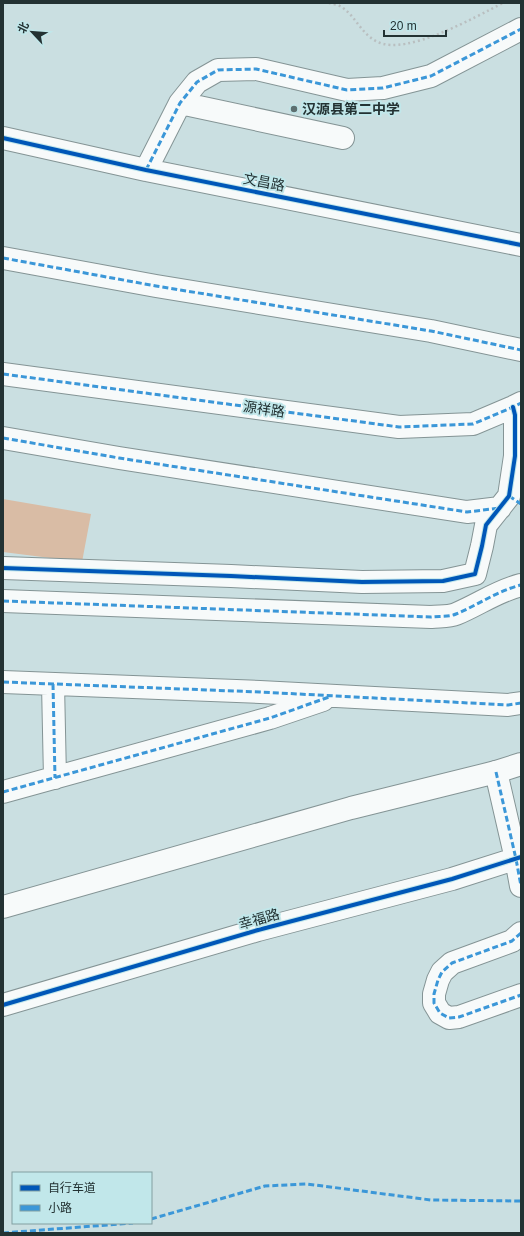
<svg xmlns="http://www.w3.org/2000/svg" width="524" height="1236" font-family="Arial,'Noto Sans SC',sans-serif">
	<rect width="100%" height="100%" fill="#cadfe1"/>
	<!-- green -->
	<path fill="#d9bca5" d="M3,499L91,514L82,562L3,552Z"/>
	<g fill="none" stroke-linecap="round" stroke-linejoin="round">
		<!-- minor casing -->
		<g stroke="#849495" stroke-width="24">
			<path id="minor" d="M180,103L343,138
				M3,138L146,170L521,245
				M146,170L180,103L197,82L218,70L256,69L347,90L383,88L431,76L521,29
				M3,258L156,286L431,331L521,350
				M3,374L399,427L473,424L513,407L521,403
				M3,438L119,458L467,512L500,508
				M3,568L231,576L362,582L443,581L475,574L482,546L486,525L509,496L515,456V415L513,407
				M3,601L431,617C439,616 449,617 456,614C478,605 497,591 521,585
				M3,682L260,692L508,705L521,703
				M53,684L55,778
				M496,772L516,859L521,886
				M3,792L270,718L323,700
				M521,933L512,941L452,963L442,972L438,980L434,994V1003L440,1013L449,1018L459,1017L521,995
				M3,1005L258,930L452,879L521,857"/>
		</g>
		<!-- major casing -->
		<g stroke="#849495" stroke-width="24">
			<path id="major" d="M3,907L351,808L496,772L521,764"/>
		</g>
		<!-- path -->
		<path stroke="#b9bfc0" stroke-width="2.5" stroke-dasharray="2 3" stroke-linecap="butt" d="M329,3C333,4 340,5 343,8C356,17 362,35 378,42C407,56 475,17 503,3"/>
		<!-- minor -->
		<use href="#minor" stroke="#f7fafa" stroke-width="22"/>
		<!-- major -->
		<use href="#major" stroke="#f7fafa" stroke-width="22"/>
		<!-- quiet -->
		<path stroke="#3b97d8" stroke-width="3" stroke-dasharray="6 3" stroke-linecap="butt" d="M146,170L180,103L197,82L218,70L256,69L347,90L383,88L431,76L521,29
			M3,258L156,286L431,331L521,350
			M3,374L399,427L473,424L513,407L521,403
			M3,438L119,458L467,512L500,508
			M509,496L521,504
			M3,601L431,617C439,616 449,617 456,614C478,605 497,591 521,585
			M3,682L260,692L508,705L521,703
			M53,684L55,778
			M496,772L516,859L521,886
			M3,792L270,718L329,697
			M521,933L512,941L452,963L442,972L438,980L434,994V1003L440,1013L449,1018L459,1017L521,995
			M151,1219L265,1186L307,1184L431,1200L521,1201
			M3,1233L133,1223"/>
		<!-- cycleway casing -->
		<g stroke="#c1e7ea" stroke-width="6">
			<path id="cycleway" d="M3,138L146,170L521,245
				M3,568L231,576L362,582L443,581L475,574L482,546L486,525L509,496L515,456V415L513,407
				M3,1005L258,930L452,879L521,857"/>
		</g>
		<!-- cycleway -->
		<use href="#cycleway" stroke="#0057b8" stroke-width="4"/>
	</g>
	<!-- markers -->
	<circle fill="#5d6f70" stroke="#c1e7ea" stroke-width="1.5" cx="294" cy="109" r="4"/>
	<g text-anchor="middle" stroke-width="4" stroke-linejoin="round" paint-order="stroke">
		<!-- poi labels -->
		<g font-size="14" font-weight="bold" fill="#233233" stroke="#c1e7ea" text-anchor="start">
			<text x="302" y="114">汉源县第二中学</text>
		</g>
		<!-- street labels -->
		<g font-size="14" fill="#233233" stroke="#c1e7ea">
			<text transform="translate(264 182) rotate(11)" y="5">文昌路</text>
			<text transform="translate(264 409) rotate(8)" y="5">源祥路</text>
			<text transform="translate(259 919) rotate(-16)" y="5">幸福路</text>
		</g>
	</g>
	<!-- border -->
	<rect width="524" height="1236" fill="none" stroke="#233233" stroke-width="8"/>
	<!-- legend -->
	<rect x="12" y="1172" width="140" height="52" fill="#c1e7ea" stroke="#829fa1"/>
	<rect x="20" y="1185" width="20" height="6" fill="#0057b8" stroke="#829fa1"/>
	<text x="48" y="1192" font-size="12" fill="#233233">自行车道</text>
	<rect x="20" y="1205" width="20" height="6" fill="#3b97d8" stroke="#829fa1"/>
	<text x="48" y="1212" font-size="12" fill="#233233">小路</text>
	<!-- north arrow -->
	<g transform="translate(32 32) rotate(296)" stroke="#c1e7ea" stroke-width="3" paint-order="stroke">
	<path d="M0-3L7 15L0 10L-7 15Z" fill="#233233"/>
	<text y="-6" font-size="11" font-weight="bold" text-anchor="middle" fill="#233233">北</text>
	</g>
	<!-- scale -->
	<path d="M384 30v6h62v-6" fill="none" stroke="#233233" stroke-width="2"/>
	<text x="390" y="30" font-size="12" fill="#233233" stroke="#c1e7ea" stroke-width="3" paint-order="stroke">20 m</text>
</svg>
